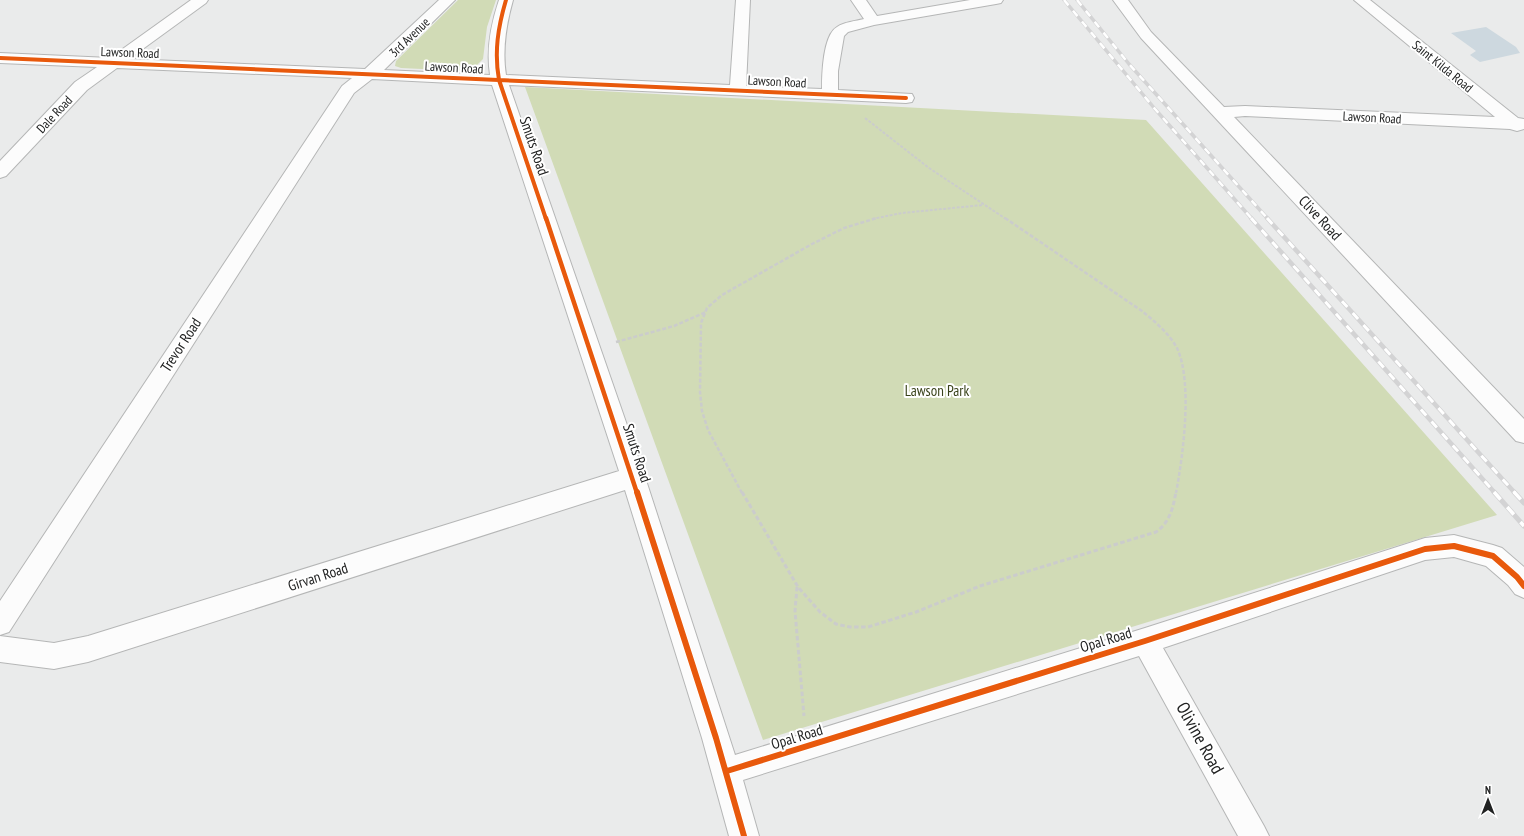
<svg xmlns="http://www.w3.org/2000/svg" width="1524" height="836" font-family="'PT Sans Narrow',sans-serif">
	<rect width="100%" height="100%" fill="#eaebeb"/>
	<!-- green -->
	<path fill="#d1dbb6" d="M458,0H496L487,27L483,59L475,67L464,71L401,68L395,66L396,61Z
		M525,87L1146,120L1497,515L763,740Z"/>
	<!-- building -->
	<path fill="#cdd8df" d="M1486,27L1516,47L1520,53L1480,62L1470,55L1476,51L1451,33Z"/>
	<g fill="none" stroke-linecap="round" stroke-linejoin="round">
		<!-- minor casing -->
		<g stroke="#b5b6b6" stroke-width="2">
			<path id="minor" d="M191,0H208L206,3L129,59L365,69L439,0H455L384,70L490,75C486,49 491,24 499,0H513C506,25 502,50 506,75L730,85L736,0H750L746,86L822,89C822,74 823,35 837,27C844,22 856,21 864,19L851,0H866L877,16L970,0H1003L1001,3L996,4L874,25L848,32L844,36L838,71V90L912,94L914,98L912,102L906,103L509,85L645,477L735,755L1145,628L1425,538L1454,535L1493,545L1502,548L1524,567V598L1515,594L1508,585L1486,566L1454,557L1425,560L1163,648L1264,826L1269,836H1238L1139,656L743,780L759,836H729L702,738L625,490L88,662L54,669L0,662V636L54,643L88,636L619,471L492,85L372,79L354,93L9,632L0,635V601L342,86L352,78L117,68L87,90L6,176L0,178V161L75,82L97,67L0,63V53L110,58Z
				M1113,0H1128L1151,32L1224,107L1245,106L1495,117L1354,0H1370L1518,118L1524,119V129L1517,131L1510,129L1245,116L1234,117L1524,419V443L1516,441L1141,38Z"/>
		</g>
		<!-- path-far2 -->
		<path stroke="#cbcccc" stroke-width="2" stroke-dasharray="3 1.5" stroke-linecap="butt" d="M865,118L929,168L1006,219
			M872,219L902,213L983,205"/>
		<!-- path-far1 -->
		<path stroke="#cbcccc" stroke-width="2.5" stroke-dasharray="4 2" stroke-linecap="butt" d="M1005,218L1142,311C1154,321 1169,333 1177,348C1193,382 1183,456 1176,493
			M616,342L674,326L706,312
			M742,493L708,430L702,411L700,392L701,323L707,308L722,295L812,244L844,228L877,218"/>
		<!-- path -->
		<path stroke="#cbcccc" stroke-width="3" stroke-dasharray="4.5 2.5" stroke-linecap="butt" d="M742,492L798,587L820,612L836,624L850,627H868L916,612L980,586L1156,532C1170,522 1173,508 1176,492
			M797,587L795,611L804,716"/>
		<!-- minor -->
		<use href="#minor" fill="#fcfcfc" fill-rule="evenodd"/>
		<!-- rail-far2 casing -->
		<g stroke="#d3d3d4" stroke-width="3.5">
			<path id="rail-far2" d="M1064,0L1155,109L1252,219
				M1077,0L1129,64L1268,219"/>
		</g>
		<!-- rail-far1 casing -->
		<g stroke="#d3d3d4" stroke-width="4.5">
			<path id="rail-far1" d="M1251,218L1495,493
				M1267,218L1515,493"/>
		</g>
		<!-- rail casing -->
		<g stroke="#d3d3d4" stroke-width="5">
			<path id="rail" d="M1494,492L1524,526
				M1514,492L1524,503"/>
		</g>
		<!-- rail-far2 -->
		<use href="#rail-far2" stroke="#fff" stroke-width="2.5" stroke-dasharray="7" stroke-linecap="butt"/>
		<!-- rail-far1 -->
		<use href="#rail-far1" stroke="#fff" stroke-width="3" stroke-dasharray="8" stroke-linecap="butt"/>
		<!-- rail -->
		<use href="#rail" stroke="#fff" stroke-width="3.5" stroke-dasharray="10" stroke-linecap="butt"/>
		<!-- cycleway-far2 casing -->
		<g stroke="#fff" stroke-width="6">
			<path id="cycleway-far2" d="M506,0C498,27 494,52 499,80L546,219
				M0,58L906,98"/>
		</g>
		<!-- cycleway-far1 casing -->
		<g stroke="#fff" stroke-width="7">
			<path id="cycleway-far1" d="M546,218L637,493"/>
		</g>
		<!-- cycleway casing -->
		<g stroke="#fff" stroke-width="8">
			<path id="cycleway" d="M637,492L716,738L744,836
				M727,771L1145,641L1425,549L1454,546L1493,556L1517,577L1524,586"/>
		</g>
		<!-- cycleway-far2 -->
		<use href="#cycleway-far2" stroke="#e8590c" stroke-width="4"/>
		<!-- cycleway-far1 -->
		<use href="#cycleway-far1" stroke="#e8590c" stroke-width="4.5"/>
		<!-- cycleway -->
		<use href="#cycleway" stroke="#e8590c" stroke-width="6"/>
	</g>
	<g text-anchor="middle" stroke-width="4" stroke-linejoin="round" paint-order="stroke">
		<!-- far-street labels -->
		<g font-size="13" fill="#212222" stroke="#fff">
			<text transform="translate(409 37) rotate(-44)" y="5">3rd Avenue</text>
			<text transform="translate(130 52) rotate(2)" y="5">Lawson Road</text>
			<text transform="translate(1443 66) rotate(39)" y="5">Saint Kilda Road</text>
			<text transform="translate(454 67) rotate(3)" y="5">Lawson Road</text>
			<text transform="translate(777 81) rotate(3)" y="5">Lawson Road</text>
			<text transform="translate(54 114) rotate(-47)" y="5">Dale Road</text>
			<text transform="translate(1372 117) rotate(3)" y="5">Lawson Road</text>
		</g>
		<!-- street labels -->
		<g font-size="15" fill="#212222" stroke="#fff">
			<text transform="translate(534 146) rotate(71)" y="5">Smuts Road</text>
			<text transform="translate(1320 218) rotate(47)" y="5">Clive Road</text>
			<text transform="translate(181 345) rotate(-57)" y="5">Trevor Road</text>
			<text transform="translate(637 453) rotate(72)" y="5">Smuts Road</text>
			<text transform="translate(318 577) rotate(-18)" y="5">Girvan Road</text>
			<text transform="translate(1106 640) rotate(-17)" y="5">Opal Road</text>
			<text transform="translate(797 737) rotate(-17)" y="5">Opal Road</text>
		</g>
		<!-- park labels -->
		<g font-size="15" fill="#3a431b" stroke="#fff">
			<text x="937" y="396">Lawson Park</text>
		</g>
		<!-- near-street labels -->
		<g font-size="18" fill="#212222" stroke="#fff">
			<text transform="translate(1200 738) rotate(61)" y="6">Olivine Road</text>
		</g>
	</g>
	<!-- north arrow -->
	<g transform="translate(1488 800)" stroke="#ffffff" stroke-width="3" paint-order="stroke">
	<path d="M0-3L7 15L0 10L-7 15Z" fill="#212222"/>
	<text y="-6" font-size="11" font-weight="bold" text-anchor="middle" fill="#212222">N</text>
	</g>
</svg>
